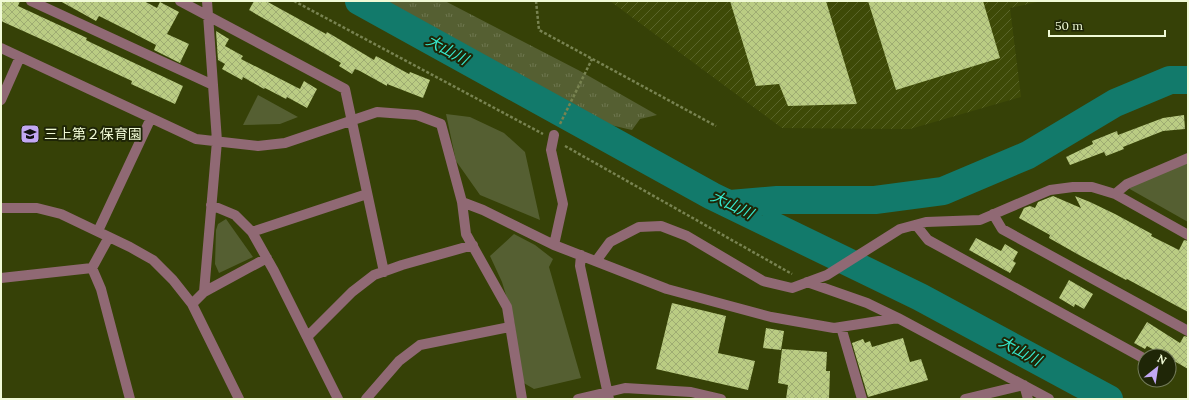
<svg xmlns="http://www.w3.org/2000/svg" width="1189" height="400" font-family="Lora,'Noto Sans JP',serif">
	<defs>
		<pattern id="industrial-furrows" width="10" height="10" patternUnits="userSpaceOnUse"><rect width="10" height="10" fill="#3e4a07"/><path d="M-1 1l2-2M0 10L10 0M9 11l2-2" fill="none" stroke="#5a652a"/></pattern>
		<pattern id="grass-tufts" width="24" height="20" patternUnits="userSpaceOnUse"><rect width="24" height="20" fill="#555f32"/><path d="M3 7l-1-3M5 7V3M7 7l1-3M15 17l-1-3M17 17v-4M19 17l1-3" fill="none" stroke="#6e774f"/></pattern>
		<pattern id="building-cross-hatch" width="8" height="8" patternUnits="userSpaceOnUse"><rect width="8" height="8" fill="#bacc83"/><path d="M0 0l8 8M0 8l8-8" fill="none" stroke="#9eac72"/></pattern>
	</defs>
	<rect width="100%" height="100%" fill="#364107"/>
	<!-- industrial -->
	<path fill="url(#industrial-furrows)" d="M610,1H1042L1010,8L1021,97L910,129L782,128Z"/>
	<!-- grass -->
	<path fill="url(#grass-tufts)" d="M343,1H445L580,71L657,115L640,119L632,130L546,110Z"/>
	<!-- green -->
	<path fill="#555f32" d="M258,95L298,117L280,124L243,125Z
		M446,114L470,117L504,133L525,152L540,220L480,195L456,161Z
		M1188,158V222L1128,188Z
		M226,219L253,257L219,273L215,264L216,230L218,224Z
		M514,234L535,245L553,259L549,267L581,378L534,389L522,382L514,321L502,282L490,256Z"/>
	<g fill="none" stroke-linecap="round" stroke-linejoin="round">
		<!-- river -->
		<path stroke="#127a6b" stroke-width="28" d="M359,1L712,196L920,297L1109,399
			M730,204L777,200H875L943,191L1028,155L1115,103L1170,80H1188"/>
	</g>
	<!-- building -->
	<path fill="url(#building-cross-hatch)" d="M1,1H20L18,6L87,38L86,40L94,44L183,86L175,104L131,84L132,81L63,49L1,21Z
		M60,1H144L157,8L160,2L179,12L167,34L189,44L180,63L154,50L156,45L131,32L99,16L96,21Z
		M254,1H266L326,34L327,32L374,60L376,56L409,74L410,72L430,80L423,98L387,84V86L360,71L355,69L352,74L339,66L341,63L249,10Z
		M730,1H826L857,104L788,106L779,84L756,86Z
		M868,1H983L1000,58L896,90Z
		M216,31L229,39L225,46L243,56L241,59L300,89L304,81L317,89L307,108L287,97L286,99L265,88L264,89L243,77L242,80L222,69L225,64L218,60Z
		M1184,115L1185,129L1163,131L1123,147L1124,149L1106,156L1104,152L1070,165L1066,157L1093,144L1092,141L1117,131L1118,135L1163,118Z
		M1053,196L1081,208L1075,196L1090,202L1115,214L1152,234L1151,236L1179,250L1184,240L1188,241V312L1127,279L1126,280L1079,255L1049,238L1050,235L1019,218L1024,208L1030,206L1035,208L1038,202Z
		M976,238L1001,251L1005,244L1018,252L1013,261L1016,263L1010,273L969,250Z
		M1069,280L1093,294L1084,309L1075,304L1074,307L1059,298Z
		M672,303L726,316L718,353L755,361L748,390L656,369Z
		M1147,322L1180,343L1184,336L1188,337V369L1169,358V356H1165L1147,346L1145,349L1134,343Z
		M766,328L784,331L781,350L763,348Z
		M903,338L910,362L921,359L928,380L868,397L852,343L863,339L865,343L870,341L872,347Z
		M782,349L827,352L826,371H830L829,399H786L788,385L778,383Z"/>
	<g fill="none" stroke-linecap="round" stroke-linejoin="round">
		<!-- path -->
		<path stroke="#788351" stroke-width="2.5" stroke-dasharray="3 2" stroke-linecap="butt" d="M294,1L543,134
			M536,1L539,30L716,126
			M560,124L592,59
			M565,146L792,274"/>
		<!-- minor -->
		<path stroke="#906974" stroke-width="10" d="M31,1L213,85
			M180,1L345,89L384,272
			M1,48L196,139L258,146L285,143L377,112L417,115L441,124L462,202L483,210L554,245L667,289L771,317L834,328L898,318L1049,399
			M1,100L20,57
			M1115,194L1127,184L1188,158
			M462,202L466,234L507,307L522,399
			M211,205L235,215L252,232L274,271L338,399
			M1,208H37L61,214L130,247L153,260L173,280L192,304L239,399
			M993,214L1002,229L1188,331
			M916,225L928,240L1145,359
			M98,231L151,118
			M252,232L367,194
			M109,237L92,268L101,289L130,399
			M554,245L563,204L551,150L554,135
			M581,255L580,266L609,399
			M596,261L610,242L639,227L661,226L687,236L763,281L792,288L827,275L900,229L926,222L980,220L1050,190L1073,187H1092L1115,194L1188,235
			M1,278L92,268
			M807,282L867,303L898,318
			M204,292L267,258
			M192,304L204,292L217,141L207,1
			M841,327L862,399
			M307,337L352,292L374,275L402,265L473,245
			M366,399L399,361L420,345L510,327
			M578,399L625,388L691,392L721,399
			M965,399L1024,385L1028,399"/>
	</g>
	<!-- icons -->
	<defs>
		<g id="school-square" transform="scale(1)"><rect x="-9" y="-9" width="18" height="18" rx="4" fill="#c2a8f3" stroke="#1f2607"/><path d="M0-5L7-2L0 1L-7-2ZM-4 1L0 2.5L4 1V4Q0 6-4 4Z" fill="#111"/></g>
	</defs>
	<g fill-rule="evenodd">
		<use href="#school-square" x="30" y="134"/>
	</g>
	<g text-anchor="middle" stroke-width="4" stroke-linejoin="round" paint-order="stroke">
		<!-- poi labels -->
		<g font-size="14" fill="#f0fad6" stroke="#1f2607" text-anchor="start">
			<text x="44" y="139">三上第２保育園</text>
		</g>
		<!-- water labels -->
		<g font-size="15" font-style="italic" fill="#36eacf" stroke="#1f2607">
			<text transform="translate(447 50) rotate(29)" y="5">大山川</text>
			<text transform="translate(732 205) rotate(26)" y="5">大山川</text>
			<text transform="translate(1020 351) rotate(28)" y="5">大山川</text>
		</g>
	</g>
	<!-- border -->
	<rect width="1189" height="400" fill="none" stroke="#f0fad6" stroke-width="4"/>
	<!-- north arrow -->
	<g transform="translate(1157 368) rotate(30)"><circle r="19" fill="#1f2607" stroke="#737b5a"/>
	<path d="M0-3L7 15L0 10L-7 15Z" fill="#c2a8f3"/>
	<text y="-6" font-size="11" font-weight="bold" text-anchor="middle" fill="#f0fad6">N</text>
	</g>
	<!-- scale -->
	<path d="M1049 30v6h116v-6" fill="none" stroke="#f0fad6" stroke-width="2"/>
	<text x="1055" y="30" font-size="12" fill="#f0fad6" stroke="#1f2607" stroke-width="3" paint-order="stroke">50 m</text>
</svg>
